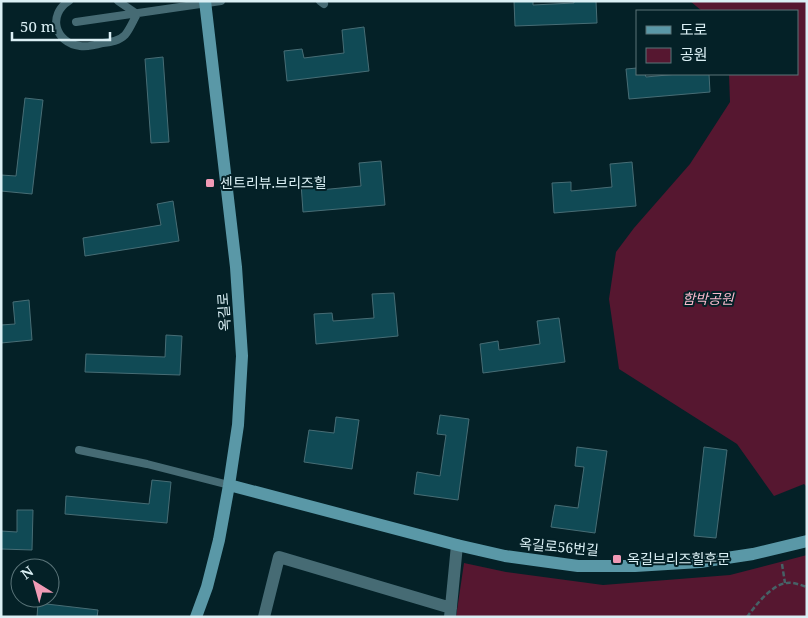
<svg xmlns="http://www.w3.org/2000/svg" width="808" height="618" font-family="'Noto Serif','Noto Sans KR',serif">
	<rect width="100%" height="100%" fill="#042127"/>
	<!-- green -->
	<path fill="#561730" d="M690,1H807V487L804,484L774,496L737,444L619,369L609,299L616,252L634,228L690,164L730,102L729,74H797V11H702Z
		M807,555V617H456L464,563L506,572L603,585L730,575Z"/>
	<!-- building -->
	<path fill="#104a55" stroke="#476d75" d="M514,1H533V5L574,3V1H596L597,23L515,26Z
		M364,27L369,71L287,81L284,51L302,49L304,58L344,53L342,30Z
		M163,57L169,142L151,143L145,59Z
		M637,68V74H645L646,77L678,74H709L710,92L629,99L626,69Z
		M25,98L43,100L32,194L1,191V175L16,176Z
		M381,161L385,205L303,212L301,183L320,181V190L361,186L359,163Z
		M632,162L636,206L554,213L552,183L571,182V191L612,187L610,164Z
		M173,201L179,241L85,256L83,238L161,225L157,204Z
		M394,293L398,336L316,344L314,314L332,313L333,321L374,318L372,294Z
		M29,300L32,340L1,343V325L15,324L13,302Z
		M559,318L565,362L483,373L480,344L498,341L499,350L540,344L537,321Z
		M166,335L182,336L180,375L85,372L86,354L165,357Z
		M440,415L469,419L458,500L414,494L417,472L440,476L446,435L437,434Z
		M336,417L359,420L352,469L304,462L309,430L334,433Z
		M577,447L607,451L595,533L551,527L555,505L578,508L584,467L575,466Z
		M704,447L727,450L716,538L694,536Z
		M152,480L171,482L167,523L65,514L66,496L149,504Z
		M17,510H33L32,550L1,549V531L17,532Z
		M38,603L98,610L97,617H37Z"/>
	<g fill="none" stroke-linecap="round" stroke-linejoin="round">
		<!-- path -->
		<path stroke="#466166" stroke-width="2.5" stroke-dasharray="5 2.5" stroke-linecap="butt" d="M782,564L785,583
			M747,617C755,606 772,584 787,583C793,582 801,585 807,587"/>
		<!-- lane -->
		<path stroke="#466b74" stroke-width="8" d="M69,1C47,15 55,43 80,46C87,47 96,45 103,43C111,42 119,41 125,35C130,29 133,21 137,14L118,1
			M320,1L324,4
			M76,22L221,1
			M79,450L147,464L229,485"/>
		<!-- street -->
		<path stroke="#466b74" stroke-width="12" d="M264,617L279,557L451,608
			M450,617L457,545"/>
		<!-- secondary -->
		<path stroke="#5a98a7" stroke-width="12" d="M229,485L457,545L505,556L578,566H635L700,562L753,554L807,541
			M196,617L207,587L219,540L229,485L238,425L242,356L236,267L205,1"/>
	</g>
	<!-- markers -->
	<g fill="#f09ab5" stroke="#042127" stroke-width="2">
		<rect x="205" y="178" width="10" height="10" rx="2.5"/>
		<rect x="612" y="554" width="10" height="10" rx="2.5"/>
	</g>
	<g text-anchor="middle" stroke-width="4" stroke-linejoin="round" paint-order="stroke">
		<!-- poi labels -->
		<g font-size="14" fill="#dbf0f5" stroke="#042127" text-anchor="start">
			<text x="220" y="188">센트리뷰.브리즈힐</text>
			<text x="627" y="564">옥길브리즈힐후문</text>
		</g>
		<!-- park labels -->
		<g font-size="14" font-style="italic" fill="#fabacd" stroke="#042127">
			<text x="708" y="304">함박공원</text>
		</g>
		<!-- street labels -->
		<g font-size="14" fill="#dbf0f5" stroke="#042127">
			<text transform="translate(224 312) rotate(-94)" y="5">옥길로</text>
			<text transform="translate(559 547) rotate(5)" y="5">옥길로56번길</text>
		</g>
	</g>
	<!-- border -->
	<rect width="808" height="618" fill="none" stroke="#dbf0f5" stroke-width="5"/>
	<!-- legend -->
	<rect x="636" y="10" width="162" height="65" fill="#042127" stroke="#5a7479"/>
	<rect x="646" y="26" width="25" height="8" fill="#5a98a7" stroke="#5a7479"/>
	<text x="680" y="35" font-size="15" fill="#dbf0f5">도로</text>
	<rect x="646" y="48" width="25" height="15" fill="#561730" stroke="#5a7479"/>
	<text x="680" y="60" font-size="15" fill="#dbf0f5">공원</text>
	<!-- north arrow -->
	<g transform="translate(35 583) rotate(323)"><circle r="24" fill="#042127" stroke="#5a7479"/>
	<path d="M0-4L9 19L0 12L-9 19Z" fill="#f09ab5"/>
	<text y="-8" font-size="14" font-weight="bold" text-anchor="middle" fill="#dbf0f5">N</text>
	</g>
	<!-- scale -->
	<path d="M12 32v8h98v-8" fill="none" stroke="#dbf0f5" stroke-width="2.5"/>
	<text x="20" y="32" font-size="15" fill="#dbf0f5" stroke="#042127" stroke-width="4" paint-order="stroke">50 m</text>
</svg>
